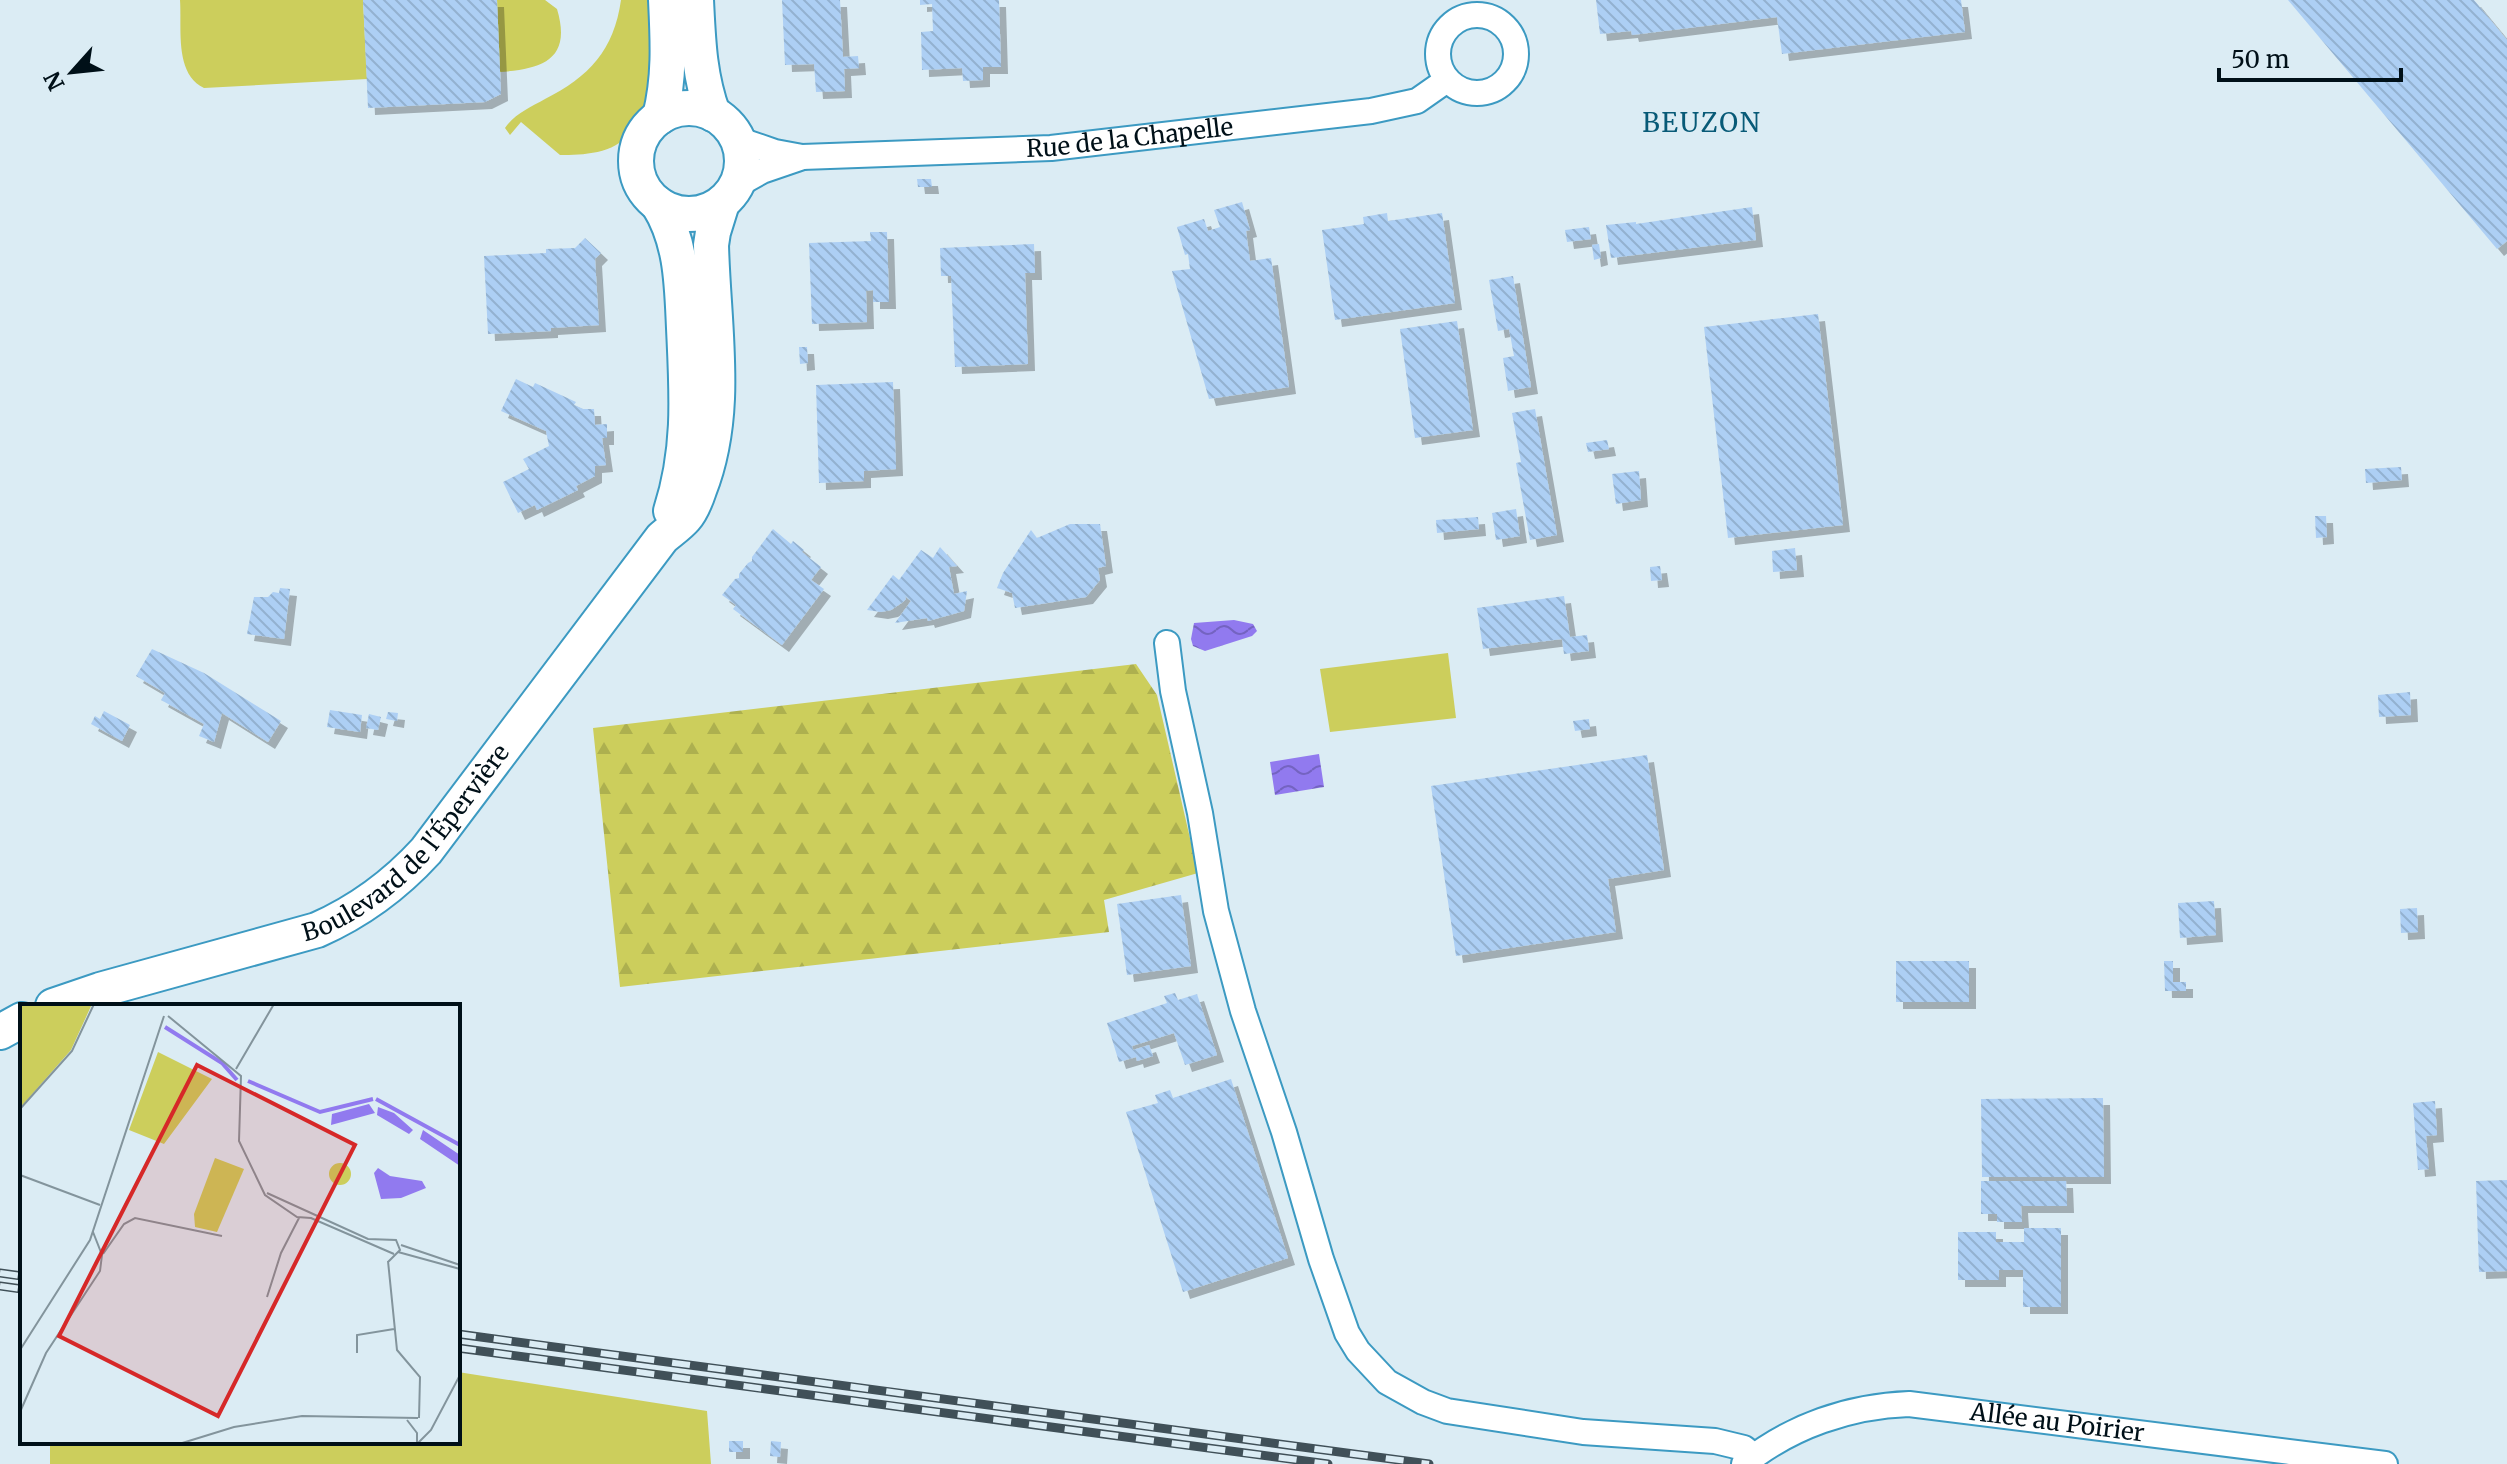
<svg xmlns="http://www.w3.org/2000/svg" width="2507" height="1464" font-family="Merriweather,serif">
	<defs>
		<pattern id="forest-firs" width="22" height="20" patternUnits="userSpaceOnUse" patternTransform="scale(2)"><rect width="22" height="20" fill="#ccce5c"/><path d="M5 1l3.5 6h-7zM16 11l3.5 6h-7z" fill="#adb04f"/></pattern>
		<pattern id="water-waves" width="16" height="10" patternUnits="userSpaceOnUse" patternTransform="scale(2)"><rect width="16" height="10" fill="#917aef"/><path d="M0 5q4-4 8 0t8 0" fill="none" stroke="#7463c1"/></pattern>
		<pattern id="building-back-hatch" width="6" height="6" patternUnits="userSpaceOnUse" patternTransform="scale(2)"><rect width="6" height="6" fill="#adcff4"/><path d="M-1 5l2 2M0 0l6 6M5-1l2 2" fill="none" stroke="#93b1d0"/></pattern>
		<filter id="shadow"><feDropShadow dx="7" dy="7" stdDeviation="0" flood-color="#0004"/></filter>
	</defs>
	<rect width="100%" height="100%" fill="#dbecf4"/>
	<!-- grass -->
	<path fill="#ccce5c" d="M180,0H363L367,79L204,88C174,74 182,28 180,0Z
		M497,0H545L557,9C572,59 543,69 500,72Z
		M621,0H657L653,103C644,112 638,123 630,133C614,154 583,155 560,155L521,122L510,135L505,128C514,114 531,107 545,99C589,77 614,50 621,0Z
		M1448,653L1456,718L1330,732L1320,669Z
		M458,1372L707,1411L711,1464H50V1442H458Z"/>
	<!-- forest -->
	<path fill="url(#forest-firs)" d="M1136,664L1157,695L1198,873L1104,900L1109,932L620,987L593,728Z"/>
	<!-- water -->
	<path fill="url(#water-waves)" d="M1234,620L1253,624L1257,631L1252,636L1205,651L1193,646L1191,639L1194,623Z
		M1319,754L1324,787L1275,795L1270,762Z"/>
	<!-- building -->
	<path fill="url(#building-back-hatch)" filter="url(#shadow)" d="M363,0H497L501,94L485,102L368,108Z
		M782,0H840L843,57L858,56L859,68L844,69L845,91L816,92L814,64L785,65Z
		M920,0H999L1001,67H983V80L963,81L962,68L922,70L921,32L933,31L932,4L920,5Z
		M1596,0H1961L1965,32L1782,54L1777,17L1632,35L1631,31L1600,34Z
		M2288,0H2474L2507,40V241L2497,249Z
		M917,179H931L932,187H918Z
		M1242,202L1250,230L1246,231L1250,261L1271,258L1289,387L1209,399L1172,271L1190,269L1188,254L1185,255L1177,227L1204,219L1208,231L1220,227L1214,210Z
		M1752,207L1756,240L1611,258L1606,225L1636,222V224Z
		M1387,213L1388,221L1442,213L1455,303L1335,320L1322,230L1364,224L1363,217Z
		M1589,227L1591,239L1567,242L1565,230Z
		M870,232H887L889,302H873V290L866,291L867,322L812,324L809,243L871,241Z
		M585,238L601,253L595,259L599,325L551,328V331L488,334L484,256L546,253V249L575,248Z
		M1034,244L1035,273H1025L1028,364L955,367L951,276H941L940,248Z
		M1599,244L1601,258L1594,260L1592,245Z
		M1513,276L1531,387L1508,391L1503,358L1514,356L1509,329L1498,331L1489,280Z
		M1818,314L1843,525L1728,538L1704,327Z
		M1457,321L1473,430L1415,438L1400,329Z
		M799,347H807L808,363L800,364Z
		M516,379L533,387L535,383L576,402L574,405L583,409H594L595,425L607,424V438H602L606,465L595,466V476L576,486L578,490L537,510L535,505L518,513L503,482L529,469L523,459L549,446L546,431L501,411Z
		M893,382L896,469L864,471V481L819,483L816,385Z
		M1535,409L1557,535L1530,540L1516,463L1521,462L1512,413Z
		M1607,440L1609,449L1588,452L1586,443Z
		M2401,467L2402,480L2366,483L2365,469Z
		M1639,471L1641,500L1616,504L1612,474Z
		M1516,509L1520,536L1496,540L1492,513Z
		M2315,516H2326L2327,537L2316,538Z
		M1478,517L1479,529L1437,533L1436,520Z
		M1070,524H1100L1106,566L1098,568L1100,580L1086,597L1015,608L1012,593L997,588L1003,573L1031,530L1037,538Z
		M773,529L791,544L793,541L804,550L802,552L821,567L811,580L824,589L782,645L733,609L736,605L722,595L735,579L739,578V574L748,563L752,561V557Z
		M940,547L957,566L949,567L954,594L967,591L964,611L928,621L927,618L895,623L911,601L905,596L906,599L903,602L891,610L881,612L867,610L893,575L899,580L921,550L933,558Z
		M1795,548L1797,570L1773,572L1772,551Z
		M1660,566L1662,580L1651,581L1650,567Z
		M280,588L290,589L284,639L247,634L254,597H268L273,592L279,593Z
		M1564,596L1570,637L1587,635L1589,651L1564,654L1562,639L1483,649L1477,608Z
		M152,649L204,673L281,721L268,742L222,713L214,742L199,736L204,724L161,700L165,693L136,676Z
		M2410,692L2411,715L2379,717L2378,695Z
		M330,710L362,715L360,732L327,727Z
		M104,711L130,725L122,741L91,724L95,716L100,719Z
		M388,712L398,713L397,721L386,719Z
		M369,714L381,717L378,730L366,728Z
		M1589,719L1590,729L1575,731L1573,721Z
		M1647,755L1664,870L1608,879L1616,932L1456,956L1431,786Z
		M1181,895L1191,966L1127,975L1117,904Z
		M2214,901L2216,935L2180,938L2178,903Z
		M2417,908L2418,932L2401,933L2400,909Z
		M1896,961H1969V1002H1896Z
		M2164,961H2173V982H2186V991H2165Z
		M1175,993L1178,1000L1197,994L1217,1055L1185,1065L1174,1033L1132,1046L1133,1050L1149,1045L1153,1056L1137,1061L1136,1057L1119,1062L1107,1023L1167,1003L1164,996Z
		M1231,1079L1288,1258L1183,1292L1126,1112L1158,1103L1155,1095L1170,1090L1173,1098Z
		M2103,1098L2104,1177H1982L1981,1099Z
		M2435,1101L2437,1135L2426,1136L2429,1169L2418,1170L2413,1103Z
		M2507,1180V1271L2479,1272L2476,1181Z
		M1981,1181H2066L2067,1206H2021L2022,1222H1997V1214H1981Z
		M2024,1228H2061V1307H2023V1270H1999V1280H1958V1232H1996V1242H2024Z
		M729,1441H743V1452H729Z
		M771,1441L781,1442L780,1457L770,1456Z"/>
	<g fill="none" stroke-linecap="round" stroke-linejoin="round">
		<!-- street casing -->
		<g stroke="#3c9ac2" stroke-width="28">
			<g id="street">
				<circle cx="1477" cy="54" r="39"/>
				<path id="s1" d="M737,139L775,152L802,157L1051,148L1371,111L1417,101L1447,80"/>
				<path d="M737,185L762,171L800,158"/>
				<path d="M1167,643L1173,691L1200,813L1216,911L1243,1011L1284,1132L1321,1259L1347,1333L1358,1351L1387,1382L1423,1402L1447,1411L1583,1432L1715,1441L1744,1448L1754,1456"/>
				<path id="s2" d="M1744,1464C1791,1426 1850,1406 1909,1404L2385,1464"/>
			</g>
		</g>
		<!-- secondary casing -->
		<g stroke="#3c9ac2" stroke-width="38">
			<g id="secondary">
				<path d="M696,0C698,40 699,76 713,114"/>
				<circle cx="689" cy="161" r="53"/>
				<path d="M660,117C670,77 668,41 666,0"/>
				<path d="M658,204C682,242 682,285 684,328C687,393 691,449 671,511"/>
				<path id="s3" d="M53,1006L100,990L317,930C360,911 394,886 426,851L662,538C670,531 679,525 685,518C692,510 696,499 699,490C730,412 713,327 711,245L713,232L722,203"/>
				<path d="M0,1032L22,1020"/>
			</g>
		</g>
		<!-- street -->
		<use href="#street" stroke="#fff" stroke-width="24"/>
		<!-- secondary -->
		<use href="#secondary" stroke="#fff" stroke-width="34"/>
		<!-- rail casing -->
		<g stroke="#405058" stroke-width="9">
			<path id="rail" d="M0,1273L22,1276
				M0,1286L22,1289
				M458,1334L1429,1464
				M458,1348L1328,1464"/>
		</g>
		<!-- rail -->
		<use href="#rail" stroke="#dbecf4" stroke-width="6" stroke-dasharray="18" stroke-linecap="butt"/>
	</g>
	<g text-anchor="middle" stroke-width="8" stroke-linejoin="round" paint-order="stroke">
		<!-- street labels -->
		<g font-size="24" fill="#001018" stroke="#dbecf4">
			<text dy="8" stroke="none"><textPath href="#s1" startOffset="396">Rue de la Chapelle</textPath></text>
			<text dy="8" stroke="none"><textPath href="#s3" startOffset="400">Boulevard de l'Épervière</textPath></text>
			<text dy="8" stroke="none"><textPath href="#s2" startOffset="328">Allée au Poirier</textPath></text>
		</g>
		<!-- neighbourhood labels -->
		<g font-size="26" letter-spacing="2" fill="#085a77" stroke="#dbecf4">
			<text x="1702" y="132">BEUZON</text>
		</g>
	</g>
	<!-- overview -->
	<g transform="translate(20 1004)">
		<rect width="440" height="440" fill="#dbecf4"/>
		<path d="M0,0H72L51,46L0,104ZM138,48L192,75L144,140L109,126ZM309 170a11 11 0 1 1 22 0a11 11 0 1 1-22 0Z" fill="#ccce5c"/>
		<path d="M195,154L224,165L197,228L175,223L174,210Z" fill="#ccce5c"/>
		<path d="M349,100L355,109L311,121L312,110ZM358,103L374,109L393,126L389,130L357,111ZM403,126L440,151V162L400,135ZM358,164L370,172L402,177L406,184L381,194L361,195L354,169Z" fill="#917aef"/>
		<path fill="none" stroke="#917aef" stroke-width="4" d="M145,23L202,59L217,76M228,77L300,108L353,95M356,95L440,141"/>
		<path fill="none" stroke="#83949c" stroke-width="2" d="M148,12L221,72L219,137L245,191L277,213L291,214L374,250M216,65L254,0M0,105L52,47L74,0M0,171L80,201M247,189L348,235L376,236L380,246L368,258M381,241L440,261M378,248L440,265M83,250L104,220L115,214L202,232M368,257L377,346L400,373L399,414M247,293L261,249L279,214M0,346L70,236L144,12M337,349V331L374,325M0,408L26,349L80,267L82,251L73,228M387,416L397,429V438M159,440L214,423L282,412L398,414M397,440L411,426L440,371"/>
		<path fill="#d62828" fill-opacity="0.15" stroke="#d62828" stroke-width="4" d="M177,61L335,141L198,412L39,332Z"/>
		<rect width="440" height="440" fill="none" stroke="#001018" stroke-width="4"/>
	</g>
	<!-- north arrow -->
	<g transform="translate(72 72) rotate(243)" stroke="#dbecf4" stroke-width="6" paint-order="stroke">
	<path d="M0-6L14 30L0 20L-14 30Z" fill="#001018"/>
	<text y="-12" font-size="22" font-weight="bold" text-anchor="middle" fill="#001018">N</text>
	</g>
	<!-- scale -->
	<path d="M2219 68v12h182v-12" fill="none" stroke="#001018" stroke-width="4"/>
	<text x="2231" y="68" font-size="24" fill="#001018" stroke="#dbecf4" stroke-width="6" paint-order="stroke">50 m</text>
</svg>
